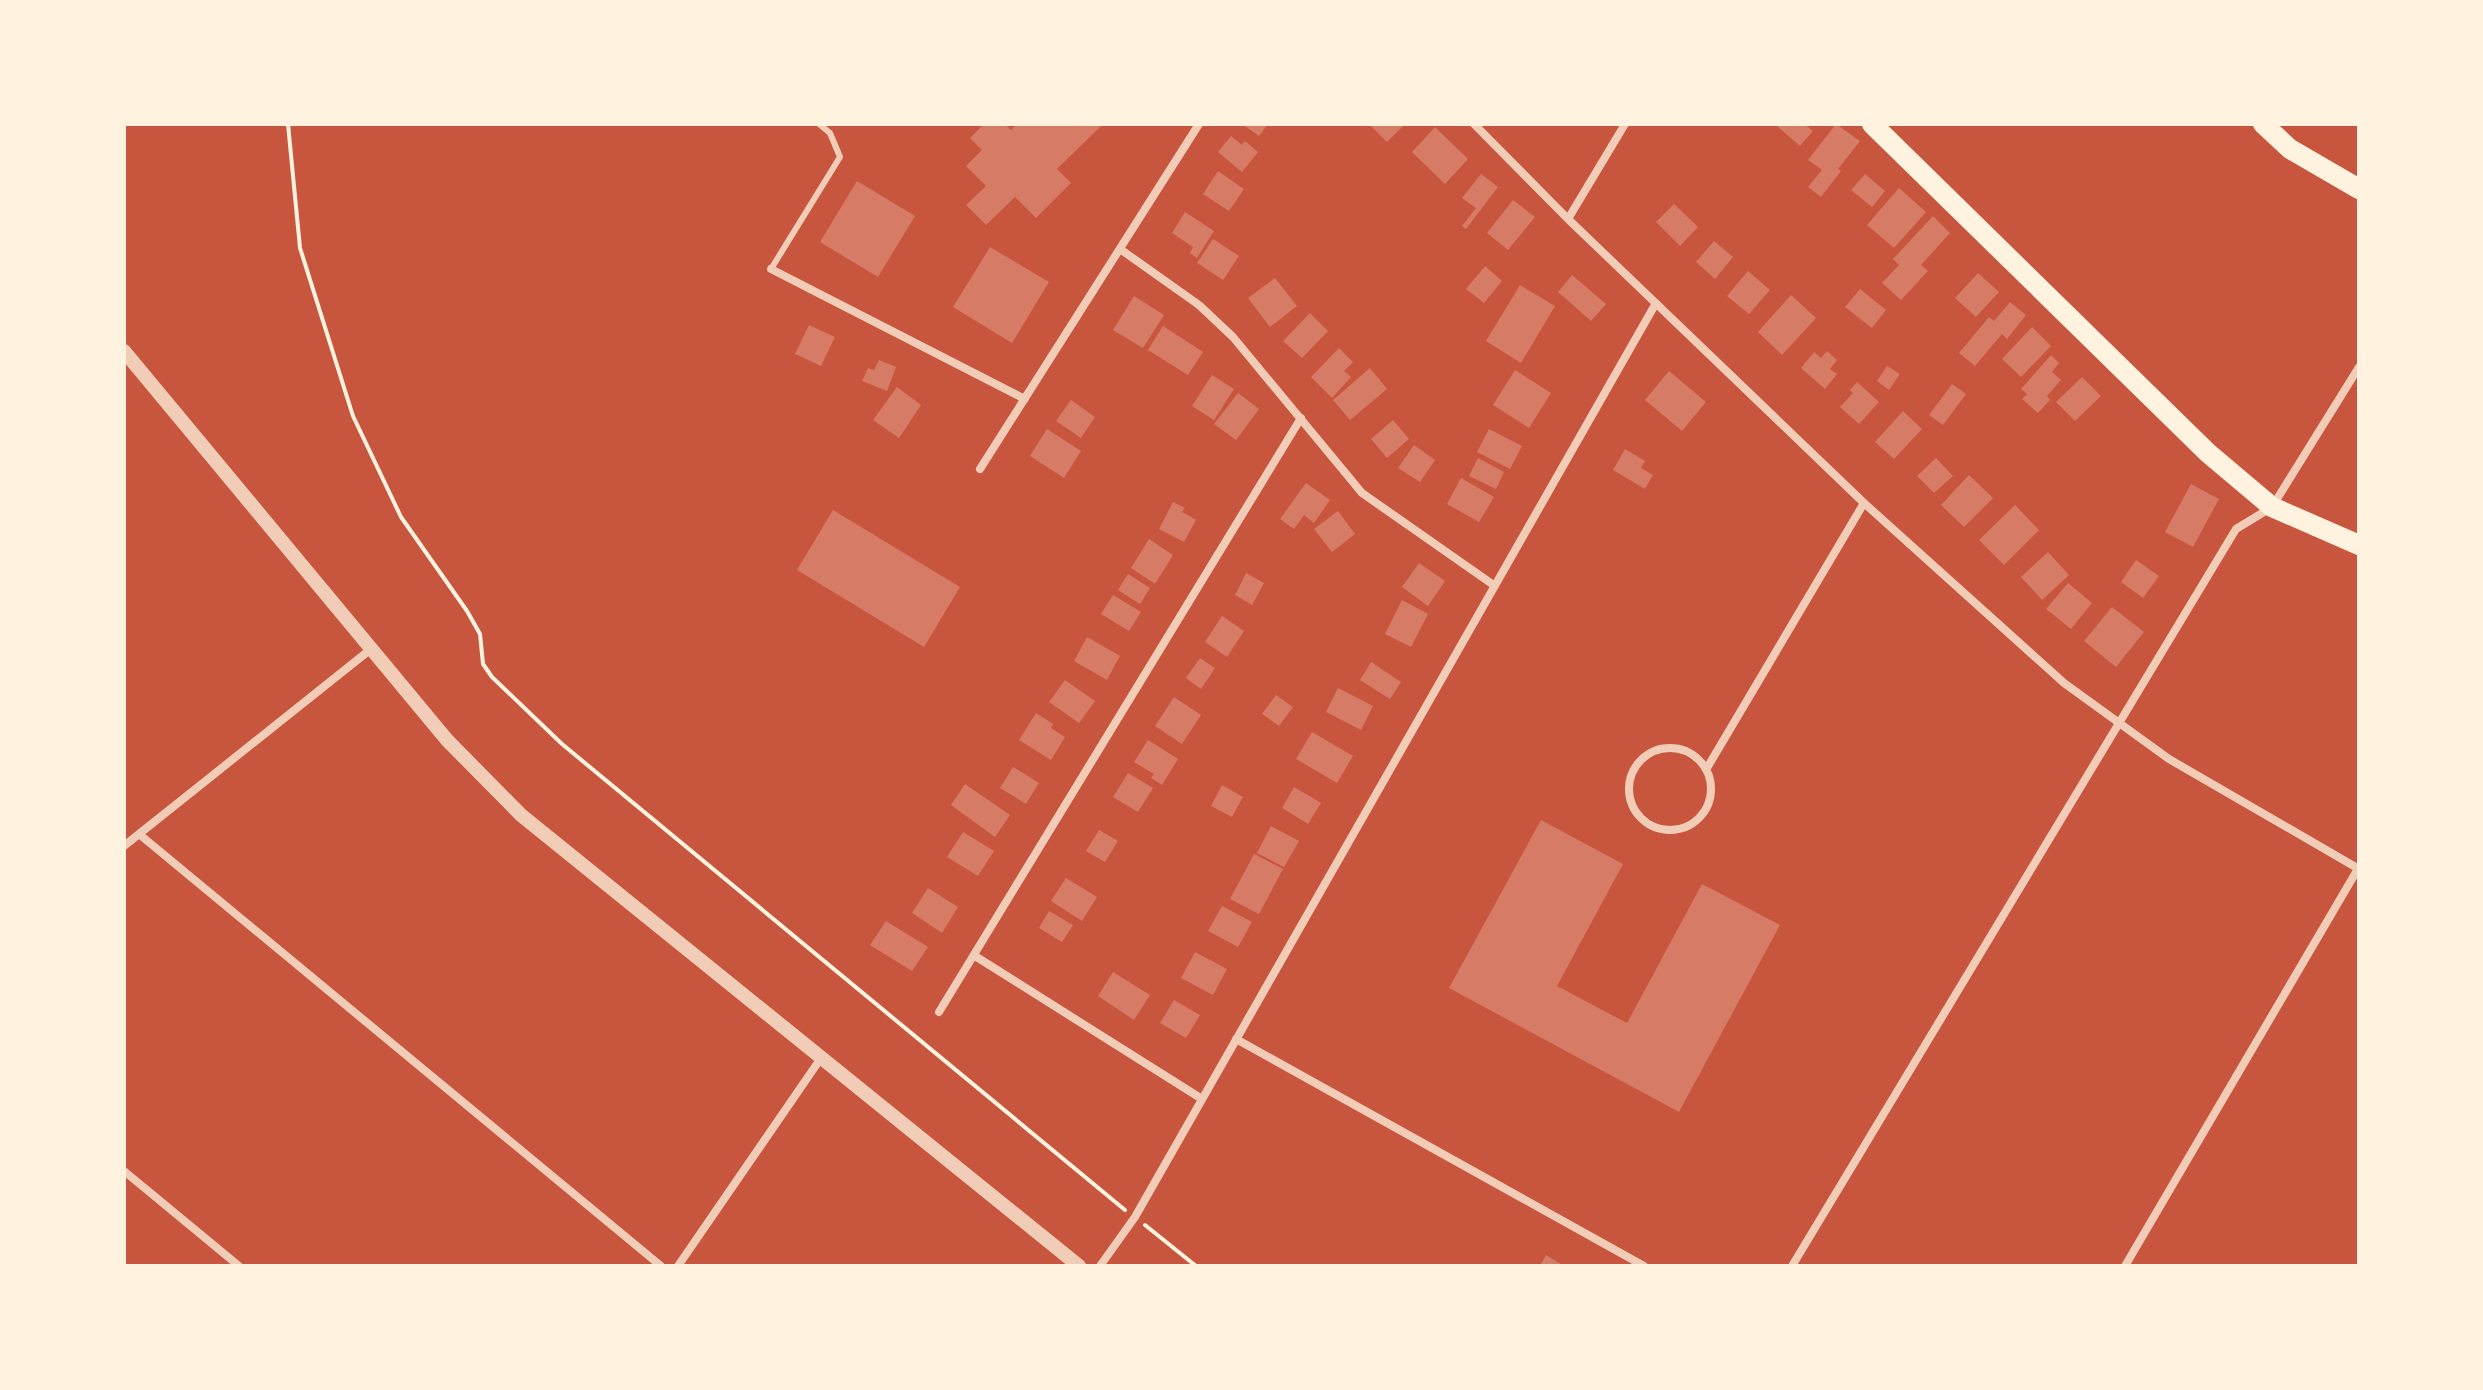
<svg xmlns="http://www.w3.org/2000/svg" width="2483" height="1390" font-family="Overpass,sans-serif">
	<rect width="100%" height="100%" fill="#c8553d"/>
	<!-- building -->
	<path fill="#d67c66" d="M984,124H1005L1011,130L1017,124H1103L1057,169L1071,183L1036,218L1015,197L986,225L966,205L986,186L966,166L982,150L970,138Z
		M1242,124H1268L1259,136Z
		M1369,124H1405L1387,142Z
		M1781,124H1809L1807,126L1813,131L1800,146L1778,127Z
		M1836,124L1860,141L1838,169L1841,171L1821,197L1808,187L1822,170L1808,160Z
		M1435,127L1468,159L1445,184L1412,152Z
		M1231,136L1242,145L1245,141L1258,152L1242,172L1218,152Z
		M1218,171L1244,189L1229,211L1203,194Z
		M1481,174L1498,187L1466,229L1462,226L1476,208L1462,198Z
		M1865,174L1885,191L1872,207L1851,190Z
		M857,181L915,216L878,277L820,242Z
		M1899,188L1926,212L1894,248L1867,225Z
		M1513,200L1535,217L1508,250L1487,233Z
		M1674,204L1698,227L1680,246L1656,222Z
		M1185,212L1214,231L1197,258L1190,253L1193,247L1172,233Z
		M1933,216L1950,233L1921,265L1928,271L1901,300L1882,283L1899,265L1893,259Z
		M1213,239L1239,256L1223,280L1197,263Z
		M1714,241L1733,257L1715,279L1696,262Z
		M990,247L1049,282L1012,343L953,307Z
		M1485,266L1502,281L1484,303L1466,289Z
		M1748,271L1770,290L1749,314L1727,296Z
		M1978,273L1999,292L1976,317L1955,298Z
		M1572,275L1606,304L1591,321L1558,292Z
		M1275,278L1297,306L1270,327L1248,298Z
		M1520,285L1555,306L1521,363L1486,341Z
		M1860,289L1886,310L1872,328L1845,307Z
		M1791,295L1816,318L1782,355L1758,332Z
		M1134,296L1164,315L1143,348L1113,330Z
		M2010,302L2026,315L2007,339L2002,334L1975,366L1959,353L1989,317L1994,321Z
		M1310,313L1328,331L1302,358L1283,341Z
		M809,325L835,337L821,366L795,354Z
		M1163,326L1203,352L1188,375L1148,350Z
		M2032,327L2051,346L2021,377L2002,359Z
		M1339,348L1353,362L1344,371L1351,377L1332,398L1311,377Z
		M1827,351L1837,360L1830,369L1837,374L1825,389L1801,368L1814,352L1821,358Z
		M2051,355L2059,363L2052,372L2061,380L2047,396L2050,400L2038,413L2022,399L2027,394L2021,389Z
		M879,360L896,367L887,391L862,381L868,368L874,370Z
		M1887,366L1900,374L1889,390L1877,381Z
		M1370,368L1387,389L1350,420L1333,400Z
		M1515,370L1551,393L1529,428L1493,405Z
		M1669,371L1706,402L1682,431L1645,400Z
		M1212,375L1234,389L1214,420L1192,406Z
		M2082,377L2101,396L2075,421L2056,402Z
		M1857,382L1879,402L1859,424L1840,407L1853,393L1850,390Z
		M1952,384L1966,394L1943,425L1929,415Z
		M897,387L921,405L899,438L873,420Z
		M1238,393L1259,409L1236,440L1214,424Z
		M1071,400L1095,417L1081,438L1056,421Z
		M1903,411L1922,429L1894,459L1875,442Z
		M1393,420L1409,439L1387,458L1371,439Z
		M1047,429L1081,451L1064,478L1030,456Z
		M1489,429L1522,446L1510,469L1477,452Z
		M1414,445L1435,460L1420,482L1398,468Z
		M1625,449L1645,461L1641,468L1653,475L1645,489L1613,470Z
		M1478,458L1504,472L1496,489L1469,476Z
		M1936,458L1953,476L1934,493L1917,476Z
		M1969,475L1993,498L1964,527L1941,505Z
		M1461,478L1494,497L1479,522L1447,504Z
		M1306,483L1330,500L1314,523L1304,515L1294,529L1280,519Z
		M2191,484L2219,499L2193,547L2165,532Z
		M1173,502L1185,508L1182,512L1196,520L1184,542L1159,529Z
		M2015,505L2039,530L2004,565L1979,540Z
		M833,510L960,587L924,647L797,570Z
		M1338,511L1355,534L1332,552L1314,529Z
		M1149,539L1173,555L1155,584L1131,568Z
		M2048,552L2069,575L2042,600L2021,577Z
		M2136,560L2159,576L2143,598L2121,582Z
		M1419,563L1445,581L1428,606L1402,587Z
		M1246,573L1264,583L1252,605L1235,595Z
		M1128,574L1150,588L1140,604L1118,590Z
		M2068,583L2092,603L2071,629L2046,609Z
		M1113,595L1141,612L1129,631L1101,614Z
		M1402,600L1428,614L1411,647L1385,634Z
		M2112,607L2144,632L2116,667L2084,641Z
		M1222,616L1244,631L1227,657L1205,642Z
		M1087,637L1120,656L1107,680L1074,661Z
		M1200,658L1215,668L1201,689L1186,678Z
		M1371,662L1401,682L1390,699L1360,680Z
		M1065,680L1095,701L1079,723L1049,702Z
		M1338,688L1373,706L1361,730L1326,712Z
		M1276,695L1293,707L1279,726L1262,714Z
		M1174,697L1201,715L1182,744L1155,726Z
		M1036,713L1053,724L1051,728L1065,737L1051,760L1019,740Z
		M1312,732L1353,756L1337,783L1296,759Z
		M1148,740L1178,759L1162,785L1151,778L1154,774L1134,762Z
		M1013,767L1039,783L1026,804L1000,788Z
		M1128,773L1153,788L1138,812L1113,797Z
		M965,784L1010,815L995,837L951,805Z
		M1222,785L1243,797L1232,817L1211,806Z
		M1294,787L1321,803L1308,824L1282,808Z
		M1541,820L1623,864L1557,986L1627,1023L1702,884L1780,925L1679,1112L1449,988Z
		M1271,826L1299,841L1284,867L1257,853Z
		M1099,830L1118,841L1105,862L1086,851Z
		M963,832L994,851L978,876L947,857Z
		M1254,854L1283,869L1259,914L1230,899Z
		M1066,878L1097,897L1082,921L1051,901Z
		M928,888L958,907L942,933L912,913Z
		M1222,906L1252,922L1238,947L1208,931Z
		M1049,911L1073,925L1062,942L1039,928Z
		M886,921L928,947L912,971L870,945Z
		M1195,952L1227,969L1213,995L1181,978Z
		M1113,972L1150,995L1134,1020L1098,996Z
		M1174,1000L1200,1015L1186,1038L1160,1023Z
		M1546,1255L1564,1266H1540Z"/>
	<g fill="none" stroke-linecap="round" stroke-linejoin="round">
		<!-- path -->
		<path stroke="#fff3e0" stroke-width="4" d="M288,124L300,248L353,416L401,517L467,611L480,634L483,664L492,677L562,744L1125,1210
			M1145,1225L1196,1266"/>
		<!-- service -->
		<path stroke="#f1ccb7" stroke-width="6" d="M771,269L840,157L830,133L819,124"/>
		<!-- minor -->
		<path stroke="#f1ccb7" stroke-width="8" d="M1474,124L1568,219L1864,503L2064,683L2169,759L2359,869
			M1568,219L1625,124
			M1120,249L1199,305L1233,337L1362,493L1495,586
			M771,269L1025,399
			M980,469L1199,124
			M1629 789a41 41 0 1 1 82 0a41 41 0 1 1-82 0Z
			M1707,768L1864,503
			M139,834L661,1266
			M124,846L371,649
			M975,956L1202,1099
			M939,1012L1301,418
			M1236,1039L1644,1266
			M124,1171L239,1266
			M678,1266L821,1058
			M1100,1266L1135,1217L1656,303
			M1792,1266L2236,529L2272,507L2359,367
			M2125,1266L2359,867"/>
		<!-- tertiary -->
		<path stroke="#f1ccb7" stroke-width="14" d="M124,351L447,740L521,815L1079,1266"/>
		<!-- primary -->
		<path stroke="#fff3e0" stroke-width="20" d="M1872,124L2208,453L2272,507L2359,545
			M2263,124L2290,149L2359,189"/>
	</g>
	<!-- border -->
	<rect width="2483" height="1390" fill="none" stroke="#fff3e0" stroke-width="252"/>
</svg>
